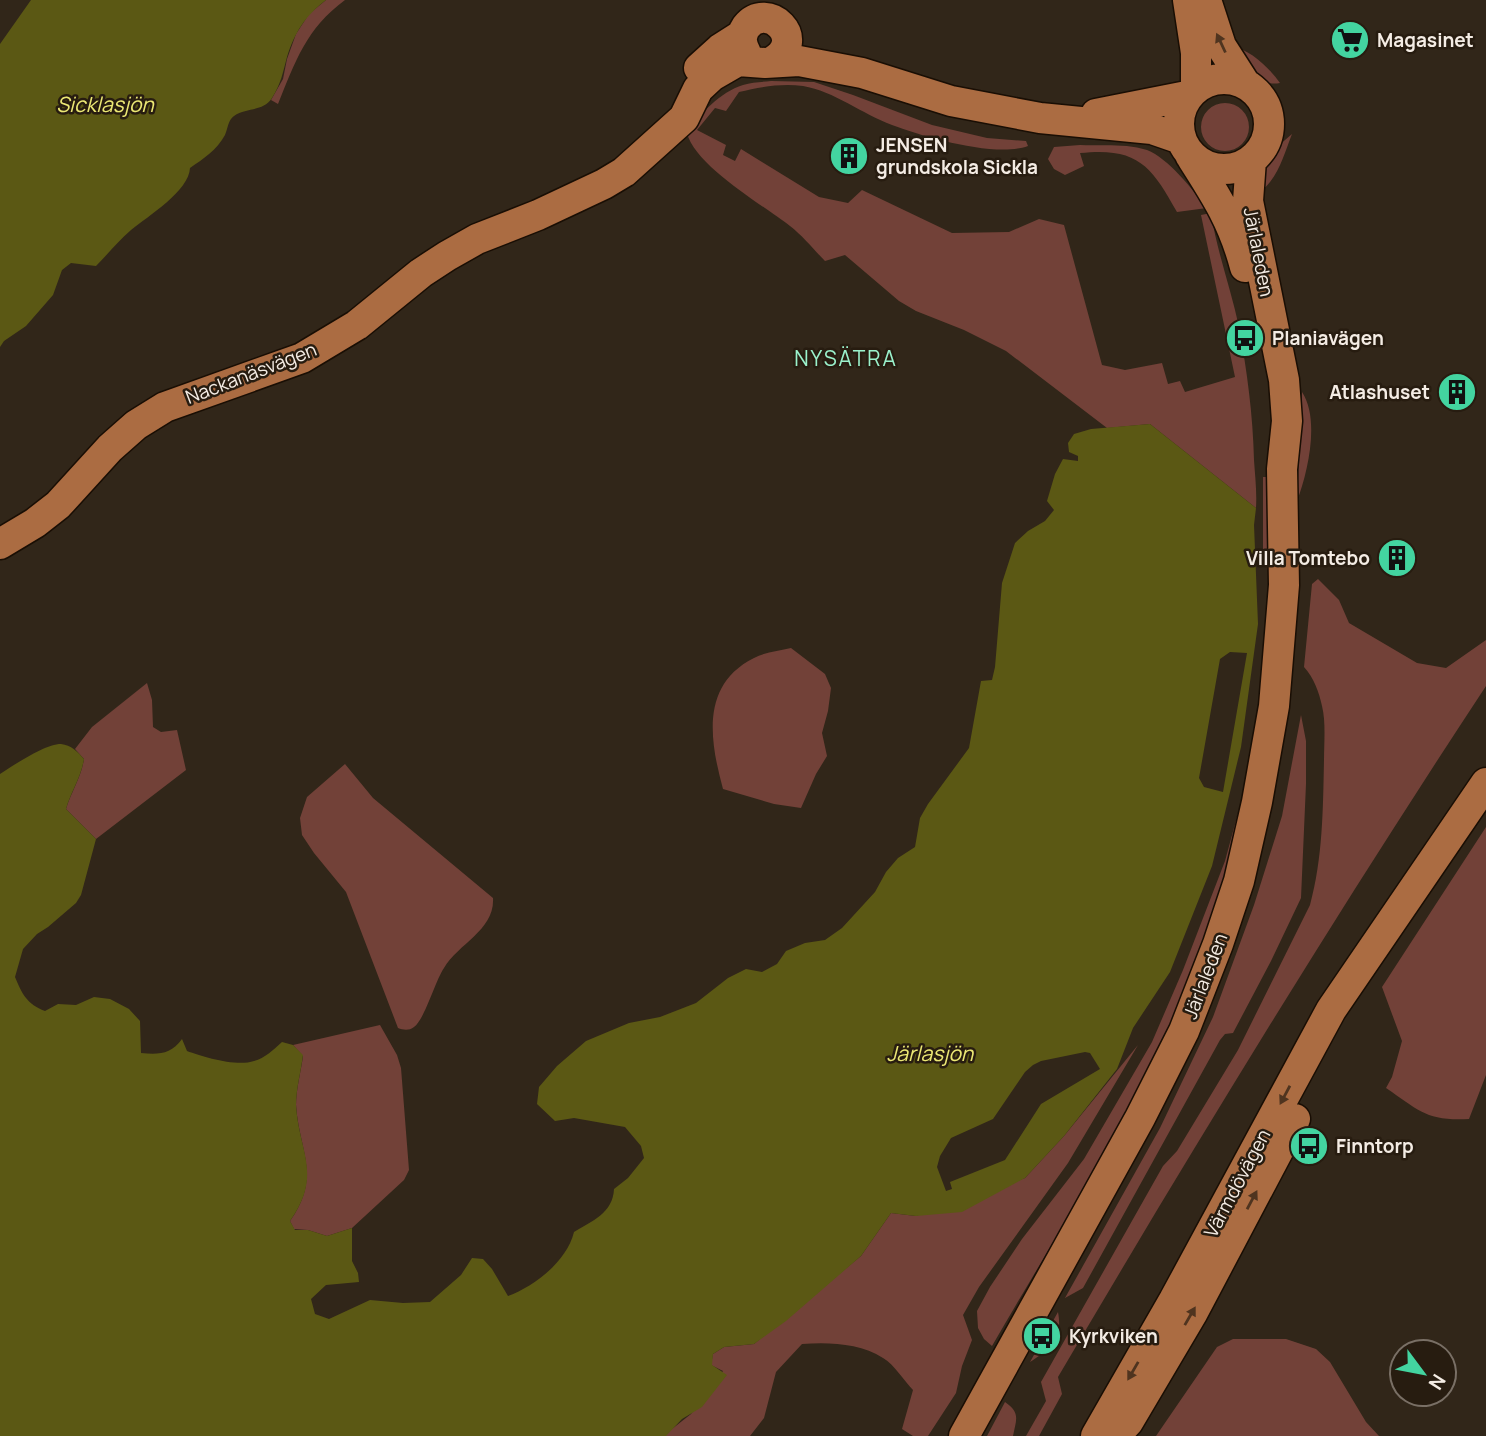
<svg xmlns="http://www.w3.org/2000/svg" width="1486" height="1436" font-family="Manrope,sans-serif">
	<rect width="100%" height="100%" fill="#312619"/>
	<!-- green -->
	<path fill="#724138" d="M326,0H345C306,29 296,60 278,104L271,100L283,79L287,59L296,34L309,14Z
		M1230,45C1250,50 1268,66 1280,83C1256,88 1243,61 1230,45Z
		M771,81L814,82L853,95L932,125L987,138L1026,141L1028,146C996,158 924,137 892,125C862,114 834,91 803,86C782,83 759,87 739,92L726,111L715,108L697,130L726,145L723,155L735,161L741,149L819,197L848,203L862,190L952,233L1009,232L1039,219L1064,225L1102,365L1125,370L1162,363L1168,384L1180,381L1185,392L1235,377L1201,215L1211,213C1217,252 1231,289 1239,327C1247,371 1253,415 1254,460C1255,476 1257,491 1256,508L1150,424L1107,428L1006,351L964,330L916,311L899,301L845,255L825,261C814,250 803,236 790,226C763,205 695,166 687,133C700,114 720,92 743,85C752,82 762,82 771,81Z
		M1201 127a24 24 0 1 1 48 0a24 24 0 1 1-48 0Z
		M1292,134C1284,154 1278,180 1259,192L1270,153Z
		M1080,145C1101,146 1126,143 1147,150C1168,158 1193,190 1207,208L1177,212C1151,165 1137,147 1080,153L1084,166L1065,175L1054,169L1048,159L1054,147Z
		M1302,392C1320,419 1308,472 1297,501Z
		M1263,477H1269C1270,507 1276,536 1277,566C1278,591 1275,616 1273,640C1261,780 1221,920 1161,1046C1112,1149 1049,1247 992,1346L984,1339L978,1328L977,1311L990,1287L1022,1239L1084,1159L1152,1042L1183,970L1225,861L1254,754L1267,645L1272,585L1263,552Z
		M1318,579L1339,600L1349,623L1417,663L1446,668L1486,640V686C1337,912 1195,1144 1058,1377L1062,1394L1039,1436H1026L1046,1401L1041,1382L1163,1166L1177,1151L1238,1050L1310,905C1323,858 1323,808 1324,760C1324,743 1326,722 1322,706C1319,692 1314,678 1304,667L1312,584Z
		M791,648L825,674L831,688L828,711L822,733L827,756L816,774L801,808L774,804L723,789C710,741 700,685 754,658C765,652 779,651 791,648Z
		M147,683L152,700L153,727L161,732L177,730L186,770L96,839L66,809C71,792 81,778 84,759L75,749L92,727Z
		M1301,715L1306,741V784L1301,898L1271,961L1233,1033L1225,1034L1220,1040L1083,1288L1065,1298L1160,1128L1213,1017L1254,905L1282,816Z
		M345,764L373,798L493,898C495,930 459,943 444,968C435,981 425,1019 414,1027C409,1031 403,1030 398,1028L346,892L314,853L302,835L300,818L307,797Z
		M1486,827V1075L1469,1119C1426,1121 1420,1111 1386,1088L1392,1077L1402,1041L1382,987Z
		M380,1025L397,1055L401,1068L409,1170L404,1180L352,1228L327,1236L308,1230L294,1229L290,1221C322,1176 299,1151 296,1105C296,1089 301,1071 303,1056L293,1045Z
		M1138,1045L1068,1163L979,1287L963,1315L972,1340L962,1366L956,1393L928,1436H913L902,1429L913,1390C904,1381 894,1364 883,1358C860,1343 828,1342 802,1344L776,1372L764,1418L750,1436H663L691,1414L723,1371L711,1365L713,1354L724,1347L754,1344L861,1256L891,1213L916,1216L1025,1178L1064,1136Z
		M1058,1312C1063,1339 1051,1348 1030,1362Z
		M1233,1339H1286L1316,1349L1330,1362L1366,1422L1379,1436H1156L1217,1347Z
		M1005,1402C1021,1413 1016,1420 1013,1436H987Z"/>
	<!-- water -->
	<path fill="#5b5814" d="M31,0H326C305,16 295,32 287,57C283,72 281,84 272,98C263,112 247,107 234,116C228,120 228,128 225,135C217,150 203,159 190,168C189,191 148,216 131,230C118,241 108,254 96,266L71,263L62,270L53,295L26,326L4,341L0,347V44Z
		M1150,424L1256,508L1254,525L1258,624L1241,747L1212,866L1170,972L1133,1028L1117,1069L1064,1136L1025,1178L962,1212L916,1216L891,1213L861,1256L786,1321L754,1344L724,1347L713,1354L712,1365L727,1375L702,1407L682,1419L666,1436H0V774C14,765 45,744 61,744C71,745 78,752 84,759C81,778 71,791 66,809L96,839L81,895L76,903L48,927L37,934L23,949L15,977C22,994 27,1004 45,1011L58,1004L76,1005L94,997L110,999L129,1009L140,1021L141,1053C159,1055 171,1054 182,1039L187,1051C203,1057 237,1067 254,1061C265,1058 273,1050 282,1042L293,1045L303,1055C301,1071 296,1089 296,1105C299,1153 323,1174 290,1221L295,1230H308L327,1236L352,1228V1261L358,1273L359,1282L326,1285L311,1299L315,1314L329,1319L370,1300L403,1303L430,1302L461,1275L472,1258L483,1259L492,1269L508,1296C535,1286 567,1261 574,1232C592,1221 613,1213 614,1189L628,1178L644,1158L641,1146L625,1127L574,1118L555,1121L537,1104L539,1087L557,1066L586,1041L629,1023L660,1017L696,1003L728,978L746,969L762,972L777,964L786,951L805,943L825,940L842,928L875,892L886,872L898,858L915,847L920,818L928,804L969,748L981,681L992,680L995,667L1002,583L1015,543L1028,531L1045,521L1054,510L1047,501L1055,474L1063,459L1078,461V456L1069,452L1068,443L1074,434L1091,429Z"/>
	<!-- pier -->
	<path fill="#312619" d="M1230,652L1247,653L1223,792L1204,787L1199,778L1220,659Z
		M1085,1052L1090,1053L1100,1069L1041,1104L1005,1160L950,1182L952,1189L946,1191L937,1167L940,1156L951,1138L993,1119L1025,1072L1033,1065L1041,1061Z"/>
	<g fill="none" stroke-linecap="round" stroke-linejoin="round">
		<!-- major casing -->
		<g stroke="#190e04" stroke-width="33">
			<path id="major" d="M1188,0L1196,53V88
				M1206,0L1221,46L1244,82
				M746,53C741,44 740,36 746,27C767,0 809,39 773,61
				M699,68L720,49L742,35
				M1179 124a45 45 0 1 1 90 0a45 45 0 1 1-90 0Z
				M1096,114L1187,96
				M1190,155C1215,194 1233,221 1245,267
				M0,544L35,523L58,505L110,448L136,425L165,407L302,358L357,325L421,273L447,256L477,239L538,215L604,184L624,172L684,118L698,89L712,76L738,61L765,63L799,61L862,73L951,101L1040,118L1152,129L1181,139
				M964,1436L1140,1118L1184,1031L1218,944L1239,881L1257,802L1274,706L1284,585L1282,469L1287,421L1284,380L1248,201L1251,160
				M1096,1436L1174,1300L1331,1010L1486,783
				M1115,1436L1128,1422L1193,1312L1295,1119"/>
		</g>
		<!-- major -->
		<use href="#major" stroke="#ab6c42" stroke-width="30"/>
	</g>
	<!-- one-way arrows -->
	<defs><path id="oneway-solid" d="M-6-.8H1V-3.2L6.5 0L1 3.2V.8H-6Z" transform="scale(1.75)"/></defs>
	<g fill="#4f341f">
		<use href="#oneway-solid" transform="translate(1221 43) rotate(-115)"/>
		<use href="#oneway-solid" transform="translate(1285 1095) rotate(118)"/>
		<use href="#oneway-solid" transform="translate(1252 1200) rotate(-62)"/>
		<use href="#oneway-solid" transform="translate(1190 1316) rotate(-60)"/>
		<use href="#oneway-solid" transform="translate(1133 1371) rotate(120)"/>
	</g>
	<!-- icons -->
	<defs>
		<g id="supermarket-disc" transform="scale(2.0125)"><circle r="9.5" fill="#43d4a0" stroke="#271c10"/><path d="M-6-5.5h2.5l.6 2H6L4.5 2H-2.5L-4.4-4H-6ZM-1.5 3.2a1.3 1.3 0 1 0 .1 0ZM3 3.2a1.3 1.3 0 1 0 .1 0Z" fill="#111"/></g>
		<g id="building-disc" transform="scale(2.0125)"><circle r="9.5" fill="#43d4a0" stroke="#271c10"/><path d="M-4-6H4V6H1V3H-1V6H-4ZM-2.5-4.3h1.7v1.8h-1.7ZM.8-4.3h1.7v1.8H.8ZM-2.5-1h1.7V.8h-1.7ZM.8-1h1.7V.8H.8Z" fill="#111"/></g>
		<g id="bus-disc" transform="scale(2.0125)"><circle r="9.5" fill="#43d4a0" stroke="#271c10"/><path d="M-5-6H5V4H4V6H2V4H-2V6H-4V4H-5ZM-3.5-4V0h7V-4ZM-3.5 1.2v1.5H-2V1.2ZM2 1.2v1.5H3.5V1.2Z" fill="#111"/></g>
	</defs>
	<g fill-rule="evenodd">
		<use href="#supermarket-disc" x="1350" y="40"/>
		<use href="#building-disc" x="849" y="156"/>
		<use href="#bus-disc" x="1245" y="338"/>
		<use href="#building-disc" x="1457" y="392"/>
		<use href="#building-disc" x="1397" y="558"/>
		<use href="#bus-disc" x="1309" y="1146"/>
		<use href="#bus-disc" x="1042" y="1336"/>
	</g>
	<g text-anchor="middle" stroke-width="5" stroke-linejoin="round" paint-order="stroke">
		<!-- poi labels -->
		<g font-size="19" font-weight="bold" fill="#f4ece4" stroke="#271c10" text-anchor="start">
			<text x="1377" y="47">Magasinet</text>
			<text x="876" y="152">JENSEN<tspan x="876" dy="22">grundskola Sickla</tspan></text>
			<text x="1272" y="345">Planiavägen</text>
			<text x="1430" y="399" text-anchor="end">Atlashuset</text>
			<text x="1370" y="565" text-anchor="end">Villa Tomtebo</text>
			<text x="1336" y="1153">Finntorp</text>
			<text x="1069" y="1343">Kyrkviken</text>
		</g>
		<!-- street labels -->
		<g font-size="19" fill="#f4ece4" stroke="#271c10">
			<text transform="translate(1259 252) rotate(79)" y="7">Järlaleden</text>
			<text transform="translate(251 373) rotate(-21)" y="7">Nackanäsvägen</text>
			<text transform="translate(1205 976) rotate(-69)" y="7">Järlaleden</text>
			<text transform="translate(1237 1183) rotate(-62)" y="7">Värmdövägen</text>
		</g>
		<!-- water labels -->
		<g font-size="21" font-style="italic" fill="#ece874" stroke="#271c10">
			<text x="105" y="112">Sicklasjön</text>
			<text x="930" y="1061">Järlasjön</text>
		</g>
		<!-- neighbourhood labels -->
		<g font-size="21" letter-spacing="2" fill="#9bf2cc" stroke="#271c10">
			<text x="846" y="366">NYSÄTRA</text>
		</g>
	</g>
	<!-- north arrow -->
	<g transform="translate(1423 1373) rotate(122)"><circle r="33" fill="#271c10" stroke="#796f65" stroke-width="2"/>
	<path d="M0-5L12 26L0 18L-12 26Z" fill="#43d4a0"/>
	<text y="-10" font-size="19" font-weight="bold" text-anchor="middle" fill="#f4ece4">N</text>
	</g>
</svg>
